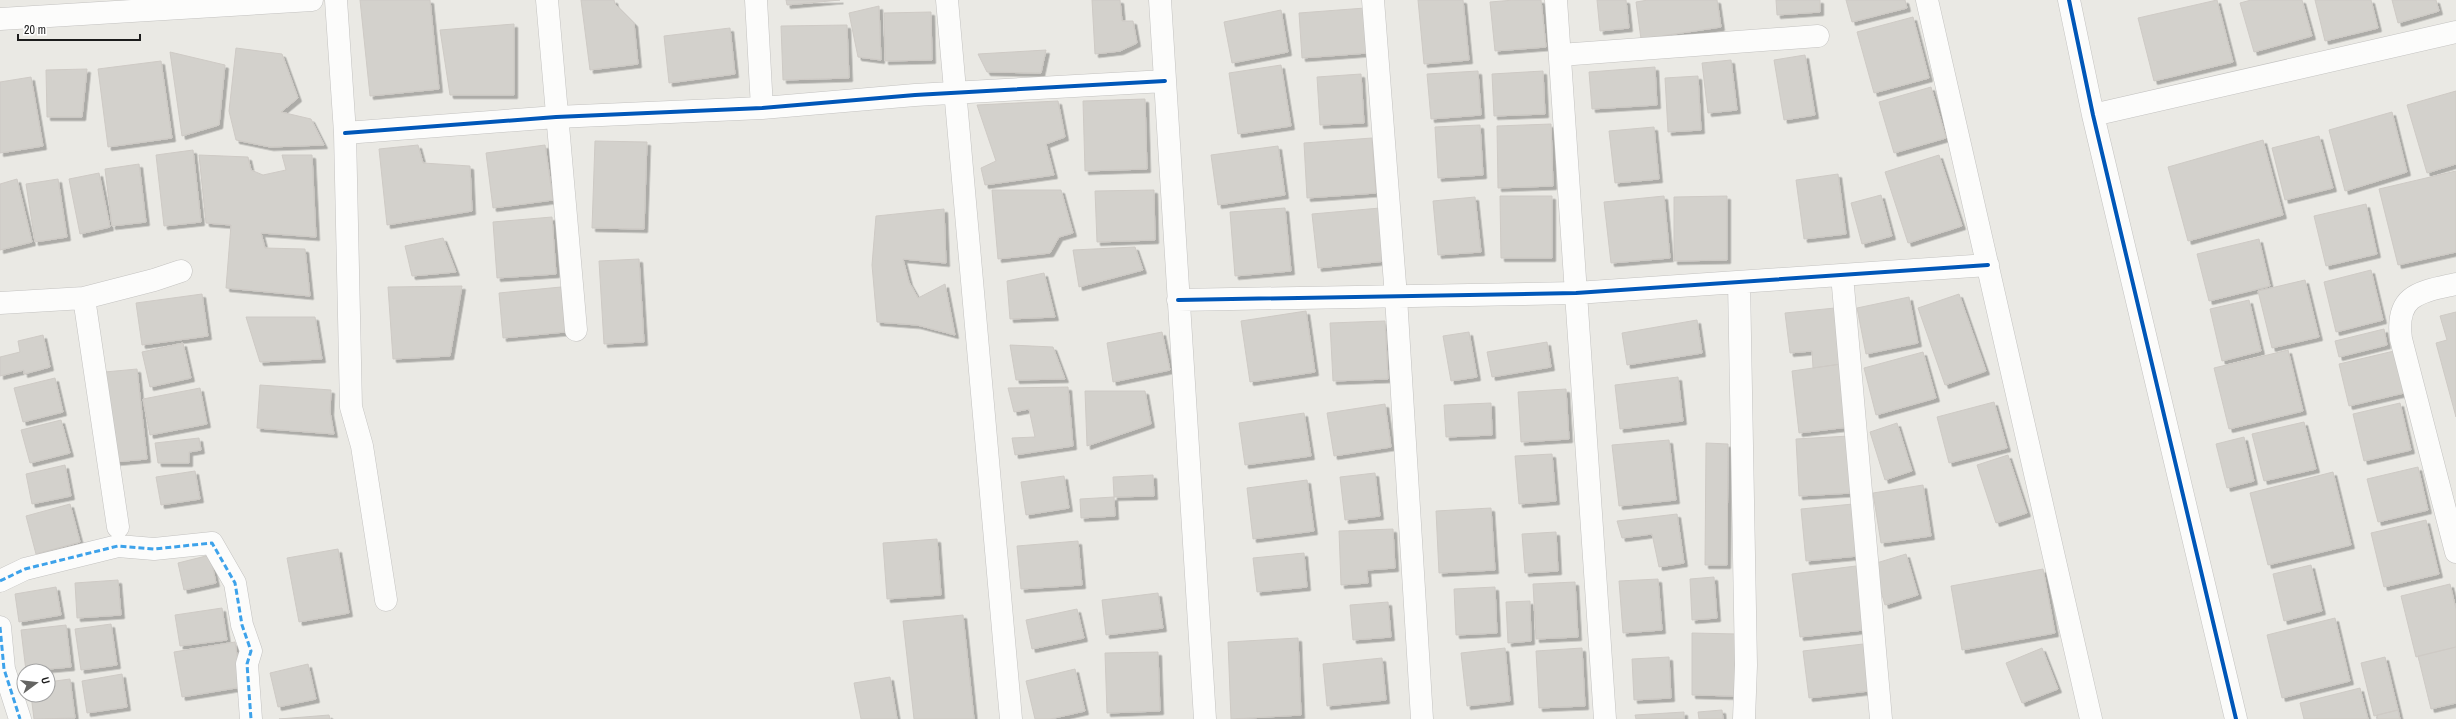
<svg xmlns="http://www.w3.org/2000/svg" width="2456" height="719" font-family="'Archivo Narrow',sans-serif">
	<defs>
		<filter id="shadow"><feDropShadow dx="3.5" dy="3.5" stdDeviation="0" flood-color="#0004"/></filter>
	</defs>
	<rect width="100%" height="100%" fill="#eae9e4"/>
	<!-- building -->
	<path fill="#d3d1cc" stroke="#cecac5" filter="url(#shadow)" d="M360,0H430L439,89L370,96Z
		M581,0H614L615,4L634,23L638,64L590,70Z
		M786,0H840L787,5Z
		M1092,0H1120L1122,21H1133L1137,43L1120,51L1095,54Z
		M1418,0H1463L1469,60L1424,64Z
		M1514,0H1541L1546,47L1495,51L1490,2Z
		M1597,0H1626L1629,28L1600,31Z
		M1648,0H1717L1721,27L1641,39L1636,2Z
		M1776,0H1820V12L1777,15Z
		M1846,0H1905L1907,8L1852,22Z
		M2217,0L2233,62L2154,81L2138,18Z
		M2251,0H2302L2312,36L2254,52L2240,3Z
		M2315,0H2371L2378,28L2325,41Z
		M2392,0H2436L2439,11L2398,23Z
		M879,6L881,60L858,57L849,13Z
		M1365,8L1368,53L1302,58L1299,13Z
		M1281,10L1288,52L1232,63L1224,22Z
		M931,12L932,60L885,61L884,13Z
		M1913,17L1929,78L1874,93L1857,32Z
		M514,24V95H450L440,30Z
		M847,25L849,78L783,80L781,26Z
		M730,28L735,74L669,83L664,36Z
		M236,48L282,54L298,98L281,112L311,119L324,145L270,147L236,140L229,111Z
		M1046,50L1041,73L987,72L978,54Z
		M170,52L225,65L219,125L182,136Z
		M1805,55L1815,115L1784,120L1774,60Z
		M1731,60L1737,110L1708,113L1702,63Z
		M161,61L172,138L108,147L98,69Z
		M1281,65L1291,126L1238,134L1229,73Z
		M1655,67L1657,105L1592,109L1589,72Z
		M87,69L82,117H47L46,70Z
		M1478,71L1481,115L1431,119L1427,74Z
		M1543,71L1545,114L1494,116L1492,74Z
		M1361,74L1364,123L1320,125L1317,77Z
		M1698,76L1701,130L1668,132L1665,78Z
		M31,77L43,146L0,153V82Z
		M1931,87L1946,138L1894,153L1879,102Z
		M2456,91V164L2427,173L2407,105Z
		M1145,99L1147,169L1085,171L1083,101Z
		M1058,101L1065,137L1046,144L1054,175L985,185L981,168L996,161L977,105Z
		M2392,112L2407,172L2345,191L2329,130Z
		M1551,124L1553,186L1498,188L1497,126Z
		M1480,125L1483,175L1438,178L1435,127Z
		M1654,127L1659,179L1615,183L1609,131Z
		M2319,136L2333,188L2285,200L2272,148Z
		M1372,138L1376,193L1307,198L1304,143Z
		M2263,140L2283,215L2188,241L2168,167Z
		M595,141L647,142L644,229L592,228Z
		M418,145L423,163L470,166L472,211L387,225L379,149Z
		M545,145L553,200L493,208L486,153Z
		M1278,146L1285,195L1218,205L1211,155Z
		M193,150L201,222L164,226L156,155Z
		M199,155L248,157L251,170L263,175L286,170L282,155H312L316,237L261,233L265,248L305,249L310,296L226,288L231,225L206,223Z
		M1939,155L1962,226L1908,243L1885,172Z
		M139,164L146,222L112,226L105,169Z
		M2456,171V252L2398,265L2379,189Z
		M99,173L110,227L80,234L69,179Z
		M1838,174L1846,234L1804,239L1796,180Z
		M17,179L32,242L0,250V184Z
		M58,179L67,237L35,242L26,184Z
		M992,190H1061L1073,233L1059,237L1050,253L998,259Z
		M1154,190L1155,240L1097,242L1095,191Z
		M1881,195L1892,236L1862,244L1851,203Z
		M1500,196H1552V258H1501Z
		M1664,196L1670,258L1611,263L1604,202Z
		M1727,196V260L1674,261V197Z
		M1475,197L1481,252L1438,255L1433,201Z
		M2366,204L2377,254L2326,266L2314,216Z
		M1285,208L1291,271L1235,276L1230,212Z
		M1380,208L1386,261L1318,268L1312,214Z
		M944,209L946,263L903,259L909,282L918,298L945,284L955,335L917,325L877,322L872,265L876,216Z
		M552,217L556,274L497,278L493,222Z
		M443,238L456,272L412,276L405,246Z
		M2259,239L2270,286L2209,301L2197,254Z
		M1135,247L1143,270L1079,287L1073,250Z
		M639,259L644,342L604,344L599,261Z
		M2371,270L2383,320L2336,332L2324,282Z
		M1044,273L1055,317L1010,319L1007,281Z
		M2305,280L2319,337L2272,348L2258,291Z
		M462,286L450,356L393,359L388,287Z
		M561,287L565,332L503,338L499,293Z
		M202,294L208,336L142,345L136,303Z
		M1959,294L1986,371L1945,385L1918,308Z
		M1909,297L1918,343L1866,354L1857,308Z
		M2249,300L2261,351L2222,361L2210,309Z
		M1835,308L1841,364L1813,368L1812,351L1790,353L1785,313Z
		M1306,311L1315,372L1250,382L1241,321Z
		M2456,312V417L2436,343L2447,340L2440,316Z
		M246,317H315L322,359L260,362Z
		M1697,320L1702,353L1627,365L1622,333Z
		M1385,321L1388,379L1333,381L1330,323Z
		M2384,329L2387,345L2339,357L2335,341Z
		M1162,332L1170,370L1113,382L1107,343Z
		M1469,332L1477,377L1451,381L1443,336Z
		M43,335L50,367L24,374V370L0,376V357L20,352L18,341Z
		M1547,342L1551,367L1492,377L1487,352Z
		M183,343L191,378L150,387L142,352Z
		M1010,345L1053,347L1065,379L1016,380Z
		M2288,350L2303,411L2229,429L2214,368Z
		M2394,351L2404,393L2349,406L2339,364Z
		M1923,352L1936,398L1876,415L1864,368Z
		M1841,364L1849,427L1799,433L1792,371Z
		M137,369L147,459L114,462L105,372Z
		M1678,377L1683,421L1620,429L1615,385Z
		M55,378L63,412L23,422L14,388Z
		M260,385L331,390L330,412L334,434L257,428Z
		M1068,387L1073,446L1015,455L1012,438L1035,437L1029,409L1014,412L1008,388Z
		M200,388L207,424L150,435L143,399Z
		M1566,389L1569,439L1521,442L1518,392Z
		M1085,391H1145L1151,424L1087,446Z
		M1994,402L2007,448L1949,463L1937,417Z
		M1491,403L1492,435L1446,437L1444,405Z
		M2400,403L2411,450L2364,461L2353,414Z
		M1385,404L1391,447L1334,456L1327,413Z
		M1304,413L1311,456L1245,465L1239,423Z
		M61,420L70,453L30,463L21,430Z
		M2304,422L2316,469L2264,481L2252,434Z
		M1897,423L1912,471L1885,480L1870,432Z
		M1849,436L1852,493L1799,496L1796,439Z
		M2244,437L2254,481L2227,488L2216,444Z
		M199,438L201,450L189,452V463H158L155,443Z
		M1669,440L1676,500L1619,506L1612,445Z
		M1706,443L1728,444L1727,565H1705Z
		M1552,454L1556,501L1519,504L1515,456Z
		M2008,455L2027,513L1996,523L1977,465Z
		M65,465L71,496L32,504L26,474Z
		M2418,467L2428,510L2378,522L2367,479Z
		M195,471L200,499L161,505L156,477Z
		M2333,472L2351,545L2268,565L2250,493Z
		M1375,473L1380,516L1345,520L1340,477Z
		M1153,475L1154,496L1114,497L1113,477Z
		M1064,476L1069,508L1026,515L1021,482Z
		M1307,480L1314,531L1253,539L1247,488Z
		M1923,485L1931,536L1881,543L1873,493Z
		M1114,497L1115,516L1081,518L1080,499Z
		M70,504L80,542L36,554L26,516Z
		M1853,504L1858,556L1806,561L1801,509Z
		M1491,508L1495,570L1439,573L1436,511Z
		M1677,514L1684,563L1659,567L1652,534L1622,538L1617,521Z
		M2426,520L2439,574L2384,587L2371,533Z
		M1393,529L1395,568L1367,570L1368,583L1341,585L1339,531Z
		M1556,532L1558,571L1525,573L1522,534Z
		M937,539L941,595L887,599L883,543Z
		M1078,541L1082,585L1021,589L1017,546Z
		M338,549L349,613L299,622L287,558Z
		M1304,553L1307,587L1257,592L1253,558Z
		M1906,554L1918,595L1885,605L1873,564Z
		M210,555L216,583L184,590L178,563Z
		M2311,565L2322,611L2284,621L2273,574Z
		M1856,566L1864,630L1800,637L1792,574Z
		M2043,569L2055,633L1962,650L1951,586Z
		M1714,577L1717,618L1692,620L1690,579Z
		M1658,579L1662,630L1623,633L1619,581Z
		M118,580L121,615L77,618L75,583Z
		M1575,582L1578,637L1536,639L1533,584Z
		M2450,584L2456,609V647L2416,657L2401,596Z
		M56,587L61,615L19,622L15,594Z
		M1495,587L1497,633L1456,635L1454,589Z
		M1158,593L1163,628L1106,635L1102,600Z
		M1530,601L1531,641L1508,643L1506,602Z
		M1388,602L1391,637L1353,640L1350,605Z
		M222,608L227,640L180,646L175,615Z
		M1077,609L1084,638L1032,649L1026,620Z
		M963,615L974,719H914L903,621Z
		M2335,618L2350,681L2282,698L2267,635Z
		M111,624L117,665L81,670L75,629Z
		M66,625L71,667L26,671L21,630Z
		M1692,633L1737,634V696L1692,695Z
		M1298,638L1301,715L1231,719L1228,642Z
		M235,642L242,687L182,697L174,652Z
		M1863,644L1869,691L1809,698L1803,651Z
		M2456,647V703L2431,709L2418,656Z
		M1505,648L1510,701L1467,706L1461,653Z
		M1582,648L1585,706L1539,708L1536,651Z
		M2042,648L2058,689L2022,703L2006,663Z
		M1158,652L1160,711L1107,713L1105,653Z
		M1669,657L1671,698L1634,700L1632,659Z
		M2385,657L2398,710L2374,716L2361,663Z
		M1382,658L1386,700L1327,706L1323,664Z
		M308,664L316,699L278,707L270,673Z
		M1075,669L1085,711L1050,719H1035L1026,681Z
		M122,674L127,707L87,713L82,681Z
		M890,677L897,719H861L854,683Z
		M70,679L75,718L34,719L31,695H48V682Z
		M2360,688L2368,719H2304L2300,703Z
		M1722,710L1723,719H1699L1698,712Z
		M2398,710L2400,719H2378L2377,715Z
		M1684,712V719H1636L1635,715Z
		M329,715L330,719H279Z"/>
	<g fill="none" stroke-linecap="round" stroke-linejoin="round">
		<!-- street casing -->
		<g stroke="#c3c2c0" stroke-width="23">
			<path id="street" d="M336,0L345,133L351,407L362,446L386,600
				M547,0L576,330
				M756,0L762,108
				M947,0L1011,719
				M1160,0L1205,719
				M1373,0L1396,297L1422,719
				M1556,0L1605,719
				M1927,0L2091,719
				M2069,0L2093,115L2236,719
				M0,19L312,0
				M1560,55L1818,36
				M2093,115L2456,32
				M345,133L556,117L762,108L915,95L1165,81
				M1842,275L1881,719
				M1739,282L1746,665L1744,719
				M2456,284C2420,292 2395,294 2401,339L2456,552
				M84,298L118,527
				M1178,300L1576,293L1988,265
				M0,303L84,298L154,280L181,271
				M0,581L25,569L118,546L154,549L212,543L235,583L242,625L251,651L247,664L251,719
				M0,627L4,669L20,719"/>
		</g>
		<!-- street -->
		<use href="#street" stroke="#fcfcfb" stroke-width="22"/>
		<!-- quiet -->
		<path stroke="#3da2ea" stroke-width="3" stroke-dasharray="6 3" stroke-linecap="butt" d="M0,581L25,569L118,546L154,549L212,543L235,583L242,625L251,651L247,664L251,719
			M0,627L4,669L20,719"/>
		<!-- cycleway casing -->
		<g stroke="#fff" stroke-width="6">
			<path id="cycleway" d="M2069,0L2093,115L2236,719
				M345,133L556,117L762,108L915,95L1165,81
				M1178,300L1576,293L1988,265"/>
		</g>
		<!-- cycleway -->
		<use href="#cycleway" stroke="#0057b8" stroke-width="4"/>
	</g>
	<!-- north arrow -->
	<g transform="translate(36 683) rotate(75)"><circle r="19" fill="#ffffff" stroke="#a4a4a4"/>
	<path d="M0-3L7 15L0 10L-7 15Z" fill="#646462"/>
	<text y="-6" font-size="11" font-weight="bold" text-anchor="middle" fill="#1c1c1c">U</text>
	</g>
	<!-- scale -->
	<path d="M18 34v6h122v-6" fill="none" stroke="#1c1c1c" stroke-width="2"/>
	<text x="24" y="34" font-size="12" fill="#1c1c1c" stroke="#ffffff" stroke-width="3" paint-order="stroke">20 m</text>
</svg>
